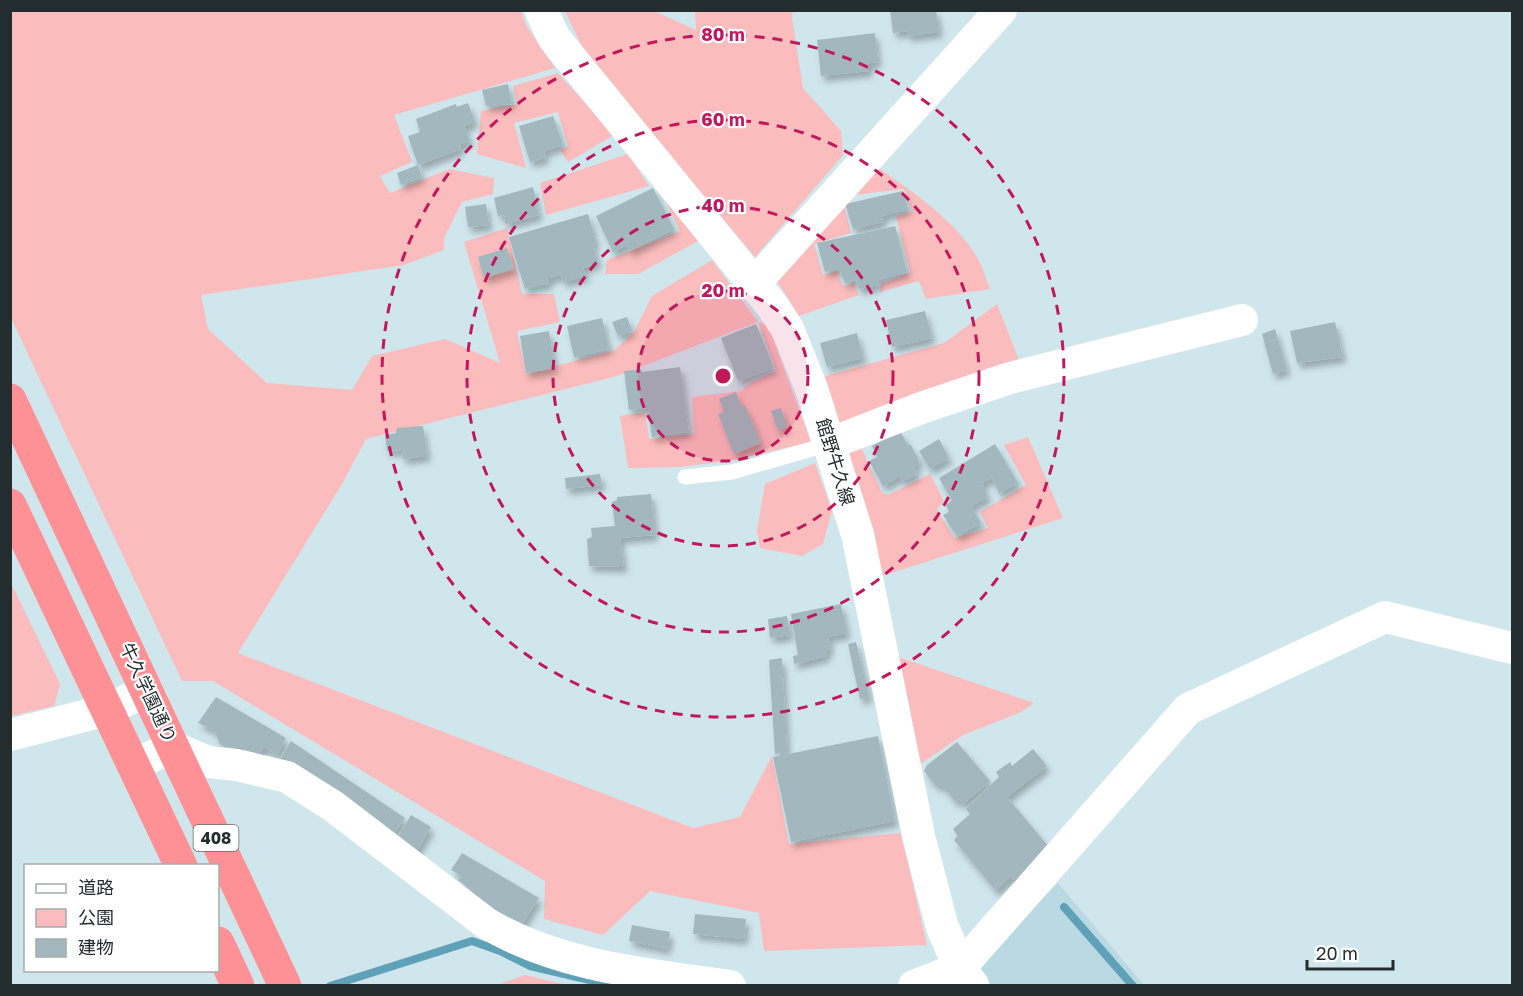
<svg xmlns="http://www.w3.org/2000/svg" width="1523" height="996" font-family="'Golos Text','Noto Sans JP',sans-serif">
	<defs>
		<filter id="shadow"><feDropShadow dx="3.5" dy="6" stdDeviation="3" flood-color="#0004"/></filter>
	</defs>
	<rect width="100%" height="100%" fill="#d0e6ed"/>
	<!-- built -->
	<path fill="#bbd9e3" d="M1058,883L1144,985H991L976,965Z"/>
	<!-- green -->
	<path fill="#fabcbc" d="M10,11H521L527,27L555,68L394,115L412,162L380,176L390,193L449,169L494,178L493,194L462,202L444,238V250L404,265L201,295L208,329L267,383L352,390L372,356L445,339L500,363L464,242L507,228L522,294H554L560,322L517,331L526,374L615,350L634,332L652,296L712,260L758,322L768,325L811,442L729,461L679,467L628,468L620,416L645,412L649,439L694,434L692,397L741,391L752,382L777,371L758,322L614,377L366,439L342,484L238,653L693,828L740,817L772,756L789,844L901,833L927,945L764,951L759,913L650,891L603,935L544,919L545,881L213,681H182L11,318Z
		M565,11H654L696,30L695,11H793L792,18L803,88L841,131L843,155L755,257L586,55Z
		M558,73L614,135L568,162L560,150L568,146L558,112L514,123L526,168L477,154L481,111L517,104L513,86Z
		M628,154L649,186L546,215L540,183Z
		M874,165C910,190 956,220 978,259C983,268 986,280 990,289L926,299L919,281L880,292L881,284L910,272L896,216L912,211L904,189L845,196Z
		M661,191L698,241L638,274H605L607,260L680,231Z
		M843,201L851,233L814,244L823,275L837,271L843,286L854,283L859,295L799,316L771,271Z
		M997,304L1021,365L840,430L822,377L944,343Z
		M1028,437L1063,518L882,576L841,453L860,445L882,493L888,495L930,474L944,501L937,509L954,538L988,528L980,512L1026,485L1004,445Z
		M815,463L832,511L823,544L802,556L760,548L757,531L765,484Z
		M10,581L60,684L54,706L11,716Z
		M898,657L1034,703L1021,712L963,735L916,767Z
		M525,975L567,985H497Z"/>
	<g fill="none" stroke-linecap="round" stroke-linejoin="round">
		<!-- stream -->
		<path stroke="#5fa2b7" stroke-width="8" d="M1064,907L1133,986
			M330,986L472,941L500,951L530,966L615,986"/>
	</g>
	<!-- building -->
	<path fill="#a2b7be" filter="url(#shadow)" d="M890,10H936L939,32L908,36L907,31L893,33Z
		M875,33L878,62L869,63V71L821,76L817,40Z
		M508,84L512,104L486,106L482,90Z
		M468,103L475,122L464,126L470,141L460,144L461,149L418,165L408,136L420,132L416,119L456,104L457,107Z
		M553,116L563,145L544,151L546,158L530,162L519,126Z
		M418,165L422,177L401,185L397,173Z
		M533,187L539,215L505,224L504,215L498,216L494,198Z
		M653,188L674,229L630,251L626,245L613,252L596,216Z
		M903,191L908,209L882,216L883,222L853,229L845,204Z
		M486,204L489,225L468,227L465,207Z
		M588,214L596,242L593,244L598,263L583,268L586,276L563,282L561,275L549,278V283L525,289L509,237Z
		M895,226L907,272L878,280L879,285L859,289L856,280L845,283L839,269L825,272L817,243Z
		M507,248L514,269L484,278L478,257Z
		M925,311L932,338L892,347L886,320Z
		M627,317L632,331L618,336L612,322Z
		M602,318L609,349L574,357L567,326Z
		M1335,322L1343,357L1297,363L1290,331Z
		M756,324L774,368L738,381L721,338Z
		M1275,329L1287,370L1273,374L1262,334Z
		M549,331L555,368L526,373L520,336Z
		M857,333L863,358L827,367L820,343Z
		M680,367L689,432L652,437L648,408L629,410L624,371L641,369L642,372Z
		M736,392L741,406H745L748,412L761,443L734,454L718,414L724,412L719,399Z
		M781,408L787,427L778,430L771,411Z
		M423,426L427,456L403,459L402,450L387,451L385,435L396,433L397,428Z
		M900,431L908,445H911L920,463L914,466L917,474L902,481L900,476L883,486L869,461L877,457L872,446Z
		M939,439L949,458L930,469L919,451Z
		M995,444L1018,483L999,493L992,478L982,483L988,497L971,506L981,523L957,536L943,515L949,512L946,505L952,500L939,478Z
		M600,474L602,485L566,489L565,478Z
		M651,494L655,535L620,538L624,567L589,566L587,539L592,537L591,528L615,526L612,502L617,500V497Z
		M841,604L847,633L828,637L831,649L826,650L827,656L794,664L793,656L798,655L791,614Z
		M787,616L790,635L770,638L768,619Z
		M856,642L869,697L860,699L848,644Z
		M782,658L787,752L775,754L769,660Z
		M216,697L286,738L277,755L264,747L257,757L243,748L226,747L220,744L214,730L198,723Z
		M878,736L895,821L791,842L773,757Z
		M291,741L405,818L393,835L280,759Z
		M957,742L990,781L963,804L960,799L956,802L941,784L936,786L924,771L927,765Z
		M1033,749L1047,766L1007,797L1049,847L1039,862L1013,880L1011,876L996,891L954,840L958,836L953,829L970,814L966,809L999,777L996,772L1010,762L1012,766Z
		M411,815L431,827L415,854L395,842Z
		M462,853L539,898L521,926L491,910L490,906L469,894L470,888L458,880L462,876L451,870Z
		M695,914L746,919L744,939L693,934Z
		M632,925L670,932L667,949L629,941Z"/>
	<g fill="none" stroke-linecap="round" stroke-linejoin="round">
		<!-- lane -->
		<path stroke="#fff" stroke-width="15" d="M685,477L732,472L829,444"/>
		<!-- street -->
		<path stroke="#fff" stroke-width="32" d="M754,284L1001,10
			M829,444L921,408L1010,378L1242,320
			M10,735L107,710L147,690
			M133,765L173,747L208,762L237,765L287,777L333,806L486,923C560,967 647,974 730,986
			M914,986L960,968L1188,709L1385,617L1512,648"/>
		<!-- secondary -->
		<path stroke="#fff" stroke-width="33" d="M541,10L554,38L773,307L788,330L812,390L858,536L919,838L942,926L960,968L973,986"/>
		<!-- highway -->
		<path stroke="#fd9195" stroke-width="33" d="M10,400L285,986
			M10,505L181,866
			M218,943L238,986"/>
	</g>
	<!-- distance rings -->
	<circle cx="723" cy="376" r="85" fill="#c2185b" fill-opacity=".12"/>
	<g fill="none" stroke="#c2185b" stroke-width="3" stroke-dasharray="10 8">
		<circle cx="723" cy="376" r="85"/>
		<circle cx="723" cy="376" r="170"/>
		<circle cx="723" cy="376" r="256"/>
		<circle cx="723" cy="376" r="341"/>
	</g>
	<g text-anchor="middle" stroke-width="4.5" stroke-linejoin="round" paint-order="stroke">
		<!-- shield labels -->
		<rect fill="#fff" stroke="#656b6d" stroke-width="1.5" x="193.5" y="825" width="45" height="26" rx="4.5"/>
		<g font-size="16" font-weight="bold" fill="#232c2e">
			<text x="216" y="844">408</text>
		</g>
		<!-- street labels -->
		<g font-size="18" fill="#232c2e" stroke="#fff">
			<text transform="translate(835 462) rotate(73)" y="6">館野牛久線</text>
			<text transform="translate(148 693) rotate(65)" y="6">牛久学園通り</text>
		</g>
	</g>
	<circle cx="723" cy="376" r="9" fill="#c2185b" stroke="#fff" stroke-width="3"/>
	<g font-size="18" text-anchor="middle" font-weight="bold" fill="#c2185b" stroke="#fff" stroke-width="4.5" stroke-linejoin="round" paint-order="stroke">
		<text x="723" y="41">80 m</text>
		<text x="723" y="126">60 m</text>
		<text x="723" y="212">40 m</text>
		<text x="723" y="297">20 m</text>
	</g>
	<!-- border -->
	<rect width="1523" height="996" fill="none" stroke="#232c2e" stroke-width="24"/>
	<!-- legend -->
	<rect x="24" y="864" width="195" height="108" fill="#ffffff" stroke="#a7abab" stroke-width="1.5"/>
	<rect x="36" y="884" width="30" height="9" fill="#ffffff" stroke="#a7abab" stroke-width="1.5"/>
	<text x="78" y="894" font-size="18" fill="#232c2e">道路</text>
	<rect x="36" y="909" width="30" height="18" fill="#fabcbc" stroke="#a7abab" stroke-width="1.5"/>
	<text x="78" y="924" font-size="18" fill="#232c2e">公園</text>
	<rect x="36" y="939" width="30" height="18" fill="#a2b7be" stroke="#a7abab" stroke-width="1.5"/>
	<text x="78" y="954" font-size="18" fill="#232c2e">建物</text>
	<!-- scale -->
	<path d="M1307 960v9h86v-9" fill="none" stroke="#232c2e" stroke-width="3"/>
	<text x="1316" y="960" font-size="18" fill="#232c2e" stroke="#ffffff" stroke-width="4.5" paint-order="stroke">20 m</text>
</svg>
